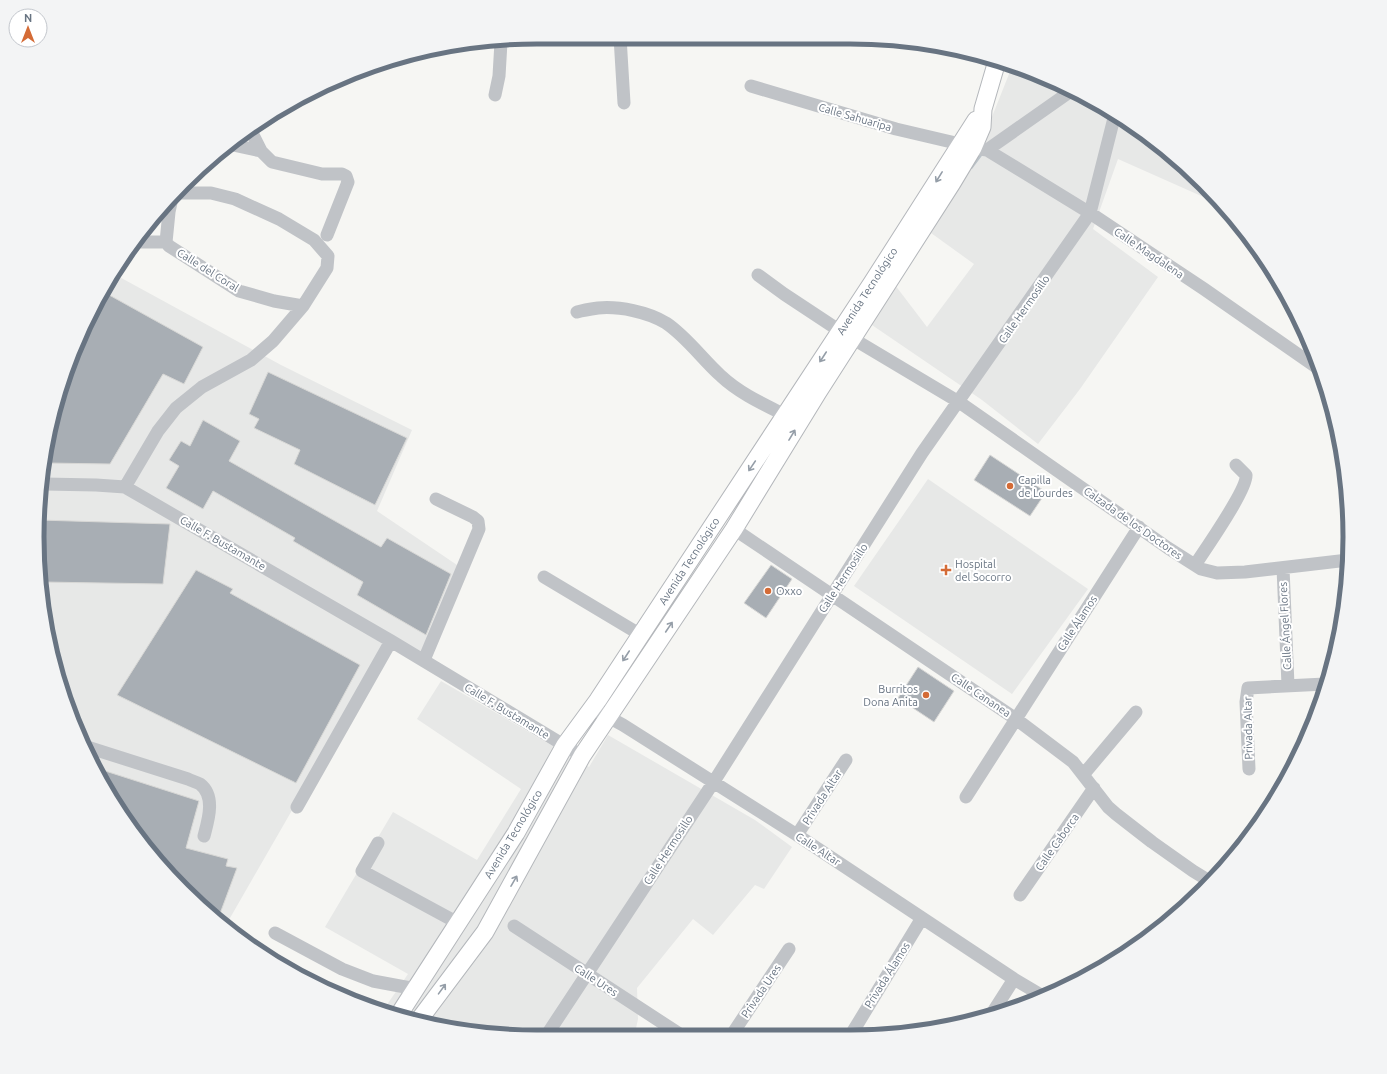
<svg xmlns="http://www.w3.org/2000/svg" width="1387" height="1074" font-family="Ubuntu,sans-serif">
	<rect width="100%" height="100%" fill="#f6f6f3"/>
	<!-- built -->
	<path fill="#e7e8e7" d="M1013,64L1100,104L1155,140L1226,207L1118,159L1093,229L1158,277L1080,389L1038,444L982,400L869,323L895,285L927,327L974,264L931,233L974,162Z
		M114,274L281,365L412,430L377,511L460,567L424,654L390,640L226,925L184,891L121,815L75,729L54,667L37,537L54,408L104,287Z
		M928,479L1088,589L1012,694L854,586Z
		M441,681L589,767L608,735L755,820L792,847L764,889L755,885L713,935L693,919L637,988L638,1019L635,1033H472L382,1012L408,974L325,927L393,812L477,860L521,789L417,719Z"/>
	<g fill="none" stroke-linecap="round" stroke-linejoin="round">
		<!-- stream -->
		<path stroke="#bac3c9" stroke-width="4" d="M971,167L983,151"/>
	</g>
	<!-- building -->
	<path fill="#a8aeb4" stroke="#d8d8d6" d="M102,291L203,347L184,384L163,374L110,464L47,463L54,408Z
		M268,372L407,438L375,505L294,464L300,450L254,428L259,419L249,414Z
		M203,420L240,441L229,461L381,547L387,538L451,574L426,635L357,595L363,582L293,541L295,538L213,491L203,509L166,488L179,466L169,460L181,441L190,446Z
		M990,455L1046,492L1030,516L974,480Z
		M39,520L170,524L163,584L43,582L37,537Z
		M771,565L792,579L766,618L744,603Z
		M196,570L233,589L230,593L360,665L296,783L117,695Z
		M918,667L954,691L934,722L898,698Z
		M96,768L199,801L186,848L228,859L226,866L237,868L218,919L184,891L121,815Z"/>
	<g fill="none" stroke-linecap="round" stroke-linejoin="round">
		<!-- major casing -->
		<g stroke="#b4b7bb" stroke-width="19">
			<path id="major" d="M398,1016L516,833L565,745L598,700L872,283L976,120
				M419,1020L485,932L582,756L734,529L818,392L952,183L973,148L982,127L983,109L997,61"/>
		</g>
		<!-- minor -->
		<path stroke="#c0c3c7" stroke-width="13" d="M620,37L624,103
			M751,86L896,129L960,144
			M495,95L499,76L501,42
			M251,131L261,151L272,162L322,174H342L346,176L348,182L327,235
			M233,145L261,151
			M973,148L987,150L1090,213L1204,289L1319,369
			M987,150L1071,91
			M138,242H166L169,246L239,291L274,301L303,306
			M166,242L169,212L172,198
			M758,275L784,294L840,331L959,402L1168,548L1201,569L1217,573L1245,572L1348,560
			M577,312C584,310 591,309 598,308C619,306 648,312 666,323C687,337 702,359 721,376C739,393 763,404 785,415
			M44,484L96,485L125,487L391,641L582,756
			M125,487L158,431L176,408L202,387L251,360L273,341L303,306L327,268L328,256L314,240L279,219L235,199L211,193H176
			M734,529L1016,719L1073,762L1108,807L1116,814L1152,842L1193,871L1211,882
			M1195,565C1205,550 1248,488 1246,475L1236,465
			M1283,568L1288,685
			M544,577L641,635
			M424,660L479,529L478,521L473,517L436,499
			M601,713L623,725L797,835L1014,979L1041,995
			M84,746L188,779C192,781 196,782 200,784C216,796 208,821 204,836
			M1249,769L1246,702L1248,688L1325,684
			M1083,775L1136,712
			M966,797L1139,527
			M297,807L391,641
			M797,835L846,760
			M378,843L362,871L458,923
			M1020,895L1094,788
			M514,926L678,1033
			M275,933L342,969L373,981L416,989
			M991,1015L1014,979
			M548,1033L713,783L922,453L1090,213L1115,114
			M733,1033L789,949
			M852,1033L922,918"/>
		<!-- major -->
		<use href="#major" stroke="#fff" stroke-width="17"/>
	</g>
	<!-- one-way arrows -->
	<defs><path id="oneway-shaft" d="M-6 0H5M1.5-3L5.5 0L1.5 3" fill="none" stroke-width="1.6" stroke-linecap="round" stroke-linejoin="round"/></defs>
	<g stroke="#959ea8">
		<use href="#oneway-shaft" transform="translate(939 177) rotate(122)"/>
		<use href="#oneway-shaft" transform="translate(823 357) rotate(123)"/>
		<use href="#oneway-shaft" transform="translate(792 435) rotate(-59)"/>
		<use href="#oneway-shaft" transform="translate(752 466) rotate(124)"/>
		<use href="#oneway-shaft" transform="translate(669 627) rotate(-56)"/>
		<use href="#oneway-shaft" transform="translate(626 656) rotate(123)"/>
		<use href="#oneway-shaft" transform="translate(514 881) rotate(-60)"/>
		<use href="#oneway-shaft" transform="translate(442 989) rotate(-54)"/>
	</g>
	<!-- markers -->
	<g fill="#d46b36" stroke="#fff" stroke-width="1.5">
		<circle cx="1010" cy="486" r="4"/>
		<path d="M944 564h4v4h4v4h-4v4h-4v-4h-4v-4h4z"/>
		<circle cx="768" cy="591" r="4"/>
		<circle cx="926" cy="695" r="4"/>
	</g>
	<g text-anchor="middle" stroke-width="4" stroke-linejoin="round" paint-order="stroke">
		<!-- street labels -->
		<g font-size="11" fill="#687482" stroke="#fff">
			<text transform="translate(855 117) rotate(16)" y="4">Calle Sahuaripa</text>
			<text transform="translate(1149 253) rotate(34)" y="4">Calle Magdalena</text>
			<text transform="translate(208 270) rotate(32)" y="4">Calle del Coral</text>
			<text transform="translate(867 291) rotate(-57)" y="4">Avenida Tecnológico</text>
			<text transform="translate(1024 309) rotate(-55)" y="4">Calle Hermosillo</text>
			<text transform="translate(1133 523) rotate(35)" y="4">Calzada de los Doctores</text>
			<text transform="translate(223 543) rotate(30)" y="4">Calle F. Bustamante</text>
			<text transform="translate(689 561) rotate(-57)" y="4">Avenida Tecnológico</text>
			<text transform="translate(843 578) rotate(-57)" y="4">Calle Hermosillo</text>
			<text transform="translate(1077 623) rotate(-57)" y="4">Calle Álamos</text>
			<text transform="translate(1285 626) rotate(-93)" y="4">Calle Ángel Flores</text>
			<text transform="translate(981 695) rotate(34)" y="4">Calle Cananea</text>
			<text transform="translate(507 711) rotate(31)" y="4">Calle F. Bustamante</text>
			<text transform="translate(1248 728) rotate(-91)" y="4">Privada Altar</text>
			<text transform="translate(822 797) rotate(-57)" y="4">Privada Altar</text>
			<text transform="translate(513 834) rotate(-59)" y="4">Avenida Tecnológico</text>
			<text transform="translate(1057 842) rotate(-55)" y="4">Calle Caborca</text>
			<text transform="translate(818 849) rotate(33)" y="4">Calle Altar</text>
			<text transform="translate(668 850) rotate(-57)" y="4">Calle Hermosillo</text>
			<text transform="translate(887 975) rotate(-58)" y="4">Privada Álamos</text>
			<text transform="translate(596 980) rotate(33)" y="4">Calle Ures</text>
			<text transform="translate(761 991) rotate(-56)" y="4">Privada Ures</text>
		</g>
		<!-- poi labels -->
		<g font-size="11" fill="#687482" stroke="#fff" text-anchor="start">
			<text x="1018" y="484">Capilla<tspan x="1018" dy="13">de Lourdes</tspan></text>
			<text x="955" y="568">Hospital<tspan x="955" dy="13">del Socorro</tspan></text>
			<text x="776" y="595">Oxxo</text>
			<text x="918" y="693" text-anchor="end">Burritos<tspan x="918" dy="13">Dona Anita</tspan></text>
		</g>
	</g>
	<!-- crop -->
	<path d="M0 0H1387V1074H0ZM537 44H850A493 493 0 0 1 1343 537V537A493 493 0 0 1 850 1030H537A493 493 0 0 1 44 537V537A493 493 0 0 1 537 44Z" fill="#f3f4f5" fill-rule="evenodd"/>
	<path fill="none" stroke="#687482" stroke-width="5" d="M537 44H850A493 493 0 0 1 1343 537V537A493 493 0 0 1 850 1030H537A493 493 0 0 1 44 537V537A493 493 0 0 1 537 44Z"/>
	<!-- north arrow -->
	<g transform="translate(28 28)"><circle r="19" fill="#ffffff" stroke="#c3c7cd"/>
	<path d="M0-3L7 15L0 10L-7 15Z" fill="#d46b36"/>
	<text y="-6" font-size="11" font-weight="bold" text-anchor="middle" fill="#687482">N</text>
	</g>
</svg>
